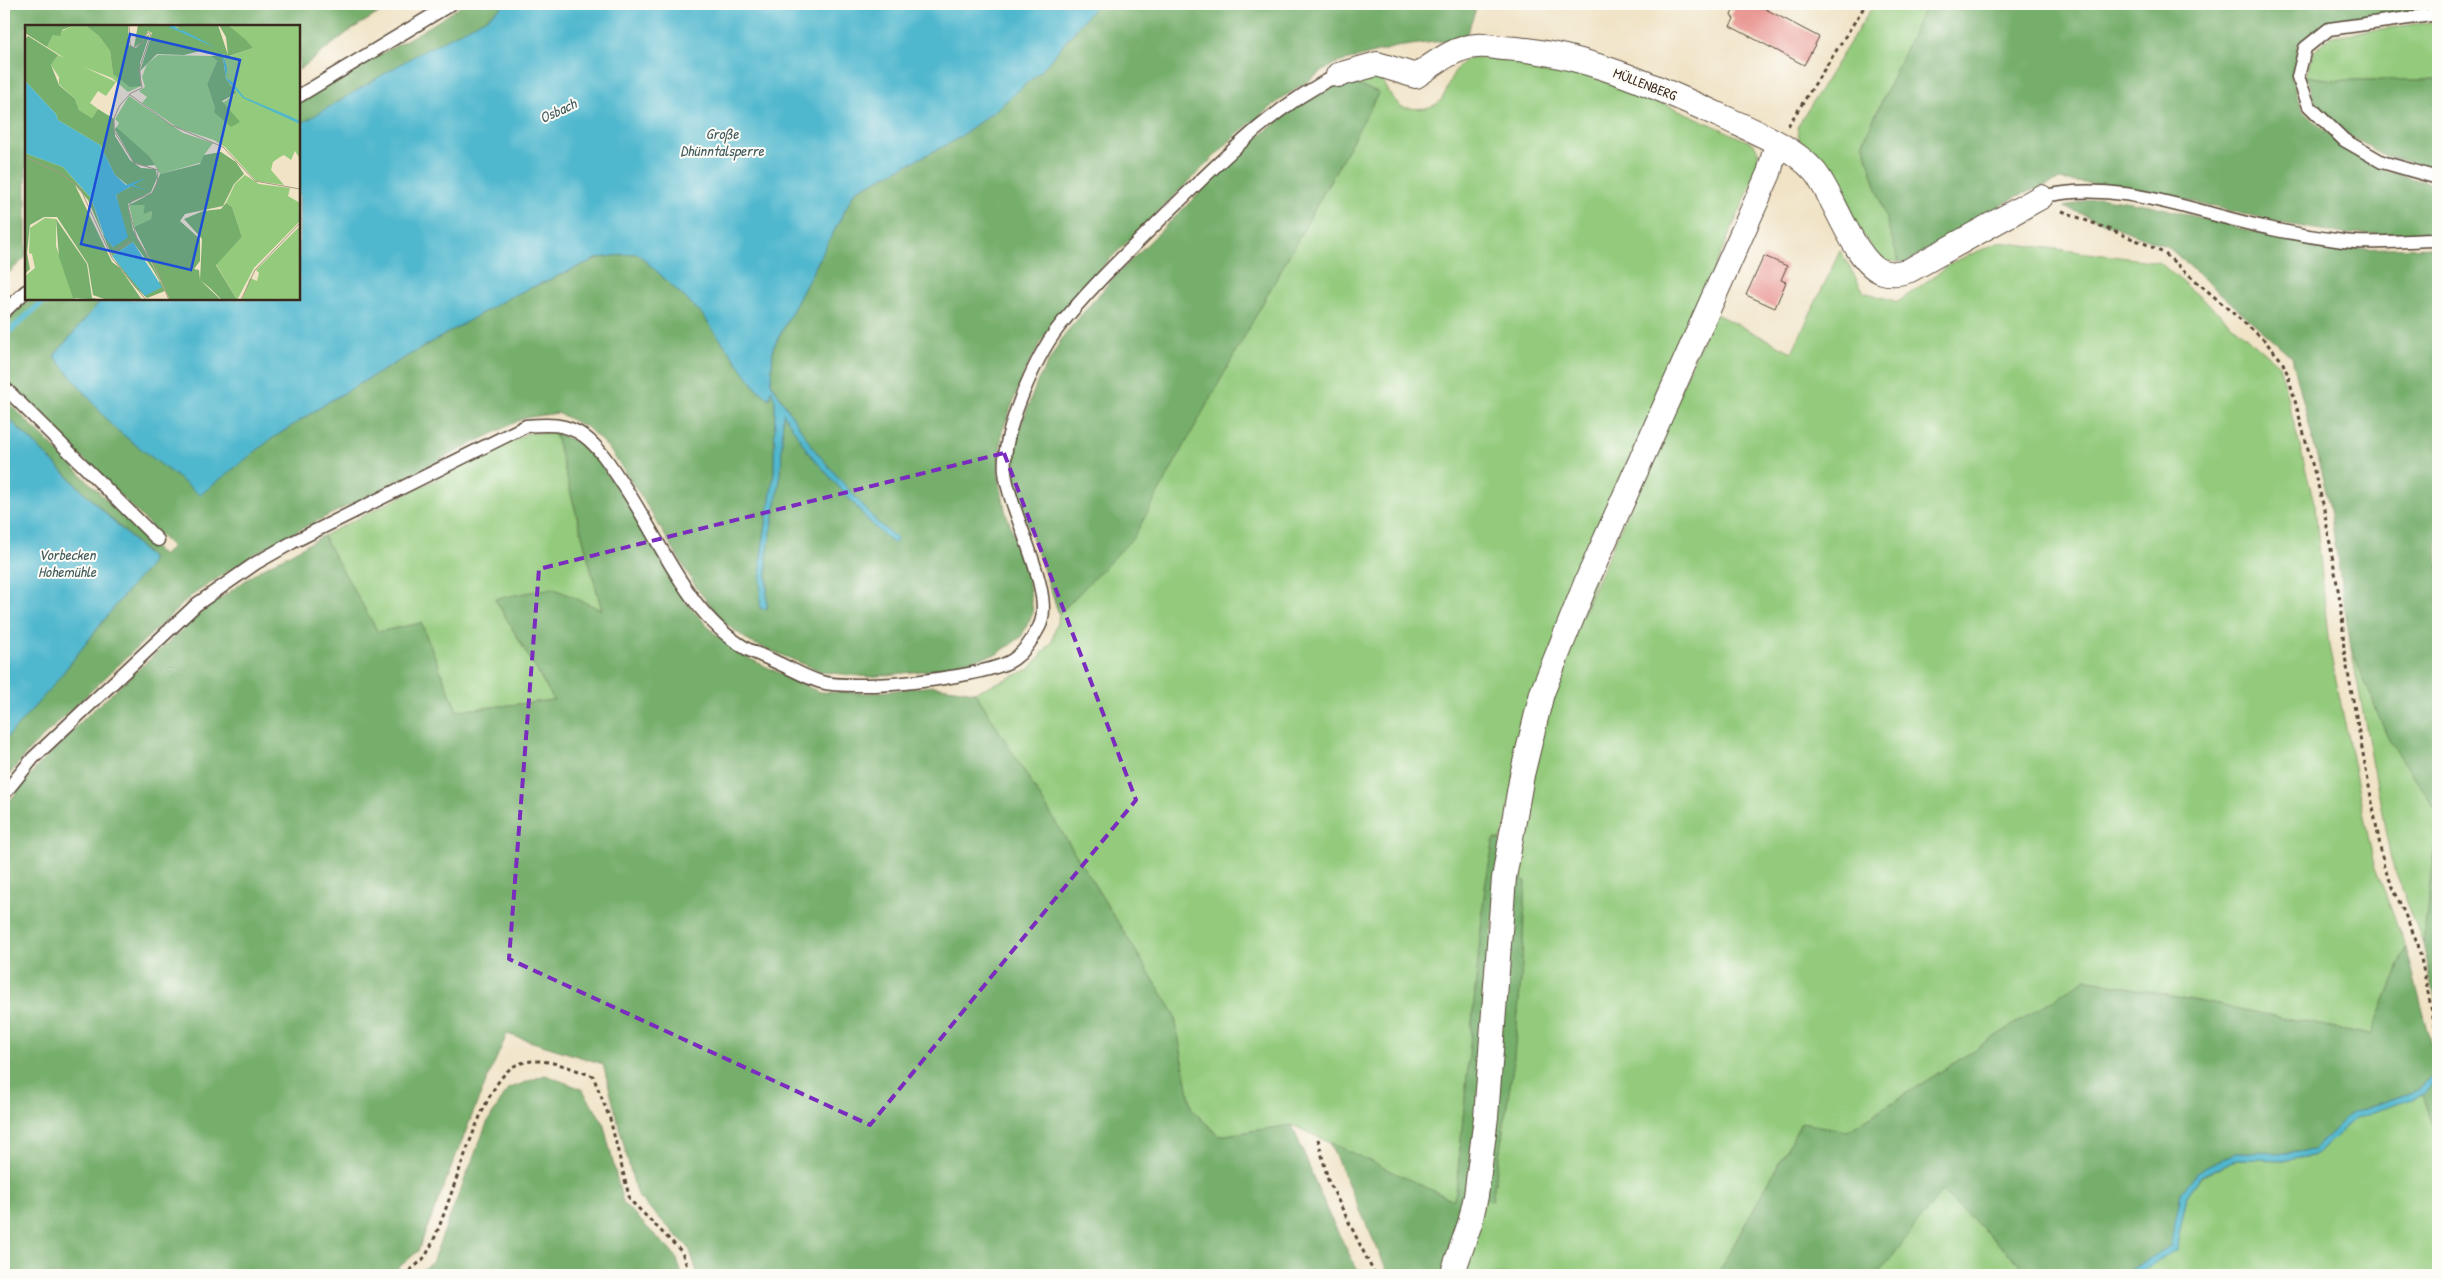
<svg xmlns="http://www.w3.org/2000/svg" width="2442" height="1279" font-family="'Patrick Hand',sans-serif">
	<rect width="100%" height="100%" fill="#fdfcf7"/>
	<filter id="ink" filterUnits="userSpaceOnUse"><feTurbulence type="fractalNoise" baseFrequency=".02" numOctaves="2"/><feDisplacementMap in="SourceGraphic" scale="10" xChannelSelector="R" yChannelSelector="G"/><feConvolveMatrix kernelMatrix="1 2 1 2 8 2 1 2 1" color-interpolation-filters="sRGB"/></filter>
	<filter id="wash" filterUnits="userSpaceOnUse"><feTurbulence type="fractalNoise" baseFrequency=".0096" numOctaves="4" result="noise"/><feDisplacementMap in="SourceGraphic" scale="20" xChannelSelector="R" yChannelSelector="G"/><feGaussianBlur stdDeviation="1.12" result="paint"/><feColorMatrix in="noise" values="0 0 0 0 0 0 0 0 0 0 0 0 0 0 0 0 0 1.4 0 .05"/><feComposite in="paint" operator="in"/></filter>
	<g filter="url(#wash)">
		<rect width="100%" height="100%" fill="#f0e3c6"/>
		<!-- green -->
		<path fill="#93ca7c" stroke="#677a4d" d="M1874,4H1926L1863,142L1899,262L1881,260L1801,149L1797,127Z
			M2438,21V80H2334L2306,76L2313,52L2331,36Z
			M1469,58C1488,57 1508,59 1526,62C1607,74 1679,110 1754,144C1760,152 1759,159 1758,169L1677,354L1501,840L1494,839L1485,887L1456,1192L1453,1200L1292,1125L1219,1136L1192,1110L1174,1013L975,692L1030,669L1052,641L1059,614L1134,536L1379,92L1343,81L1377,71L1388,92L1401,107C1461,117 1436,76 1469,58Z
			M2000,242L2159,262L2279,365L2315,506L2329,646L2374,865L2406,948L2371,1035L2085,979L1848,1131L1801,1123L1717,1275H1462L1484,1199L1492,1201L1513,1066L1521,980L1526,881L1514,878L1543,728L1573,637L1714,313L1792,352L1840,251L1864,292L1898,302L1955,261Z
			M528,433H555L602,611L553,588L495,599L554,700L457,711L421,623L378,632L323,536Z
			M2351,648L2389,740L2438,812L2423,944L2391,860Z
			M2423,1095L2438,1139V1275H2134L2176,1250L2187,1196L2201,1177L2237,1159L2288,1160L2316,1155L2355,1118Z
			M1942,1191L2019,1263L2027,1275H1878Z"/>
		<!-- forest -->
		<path fill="#76ae6c" stroke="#586c45" d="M4,4H394L352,29L299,70V26H26V257L4,277Z
			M464,4H506L485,19L299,125V103C352,66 412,41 464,4Z
			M1097,4H1478L1465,38L1396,47L1334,64L1285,96L1238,133L1104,265L1051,324L1024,373L1002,432L998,471L1005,510L1028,577L1033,613L1021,637L997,654L930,670L869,677L823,672L750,642L724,622L698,590L641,496L610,450L588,428L558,413L524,418L289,535L251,556L191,596L31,748L4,781V741L17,724L51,688L123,596L151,564V557L4,414V398L163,556L172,547L4,380V323L30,299H102L54,356L270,440L330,401L508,298L598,258L637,253L701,313L757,389L770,399L771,387L775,401L774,473L761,556L767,609V556L781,474L783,412L808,452L874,527L898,539L878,523L813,448L771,383L773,348L855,191L954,141L997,109L1042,70Z
			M1926,4H2438V6L2435,8L2326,23L2299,43L2291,77L2303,110L2340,146L2380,169L2438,186V233L2345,234L2274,222L2152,191L2060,180L2017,196L1905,263L1899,262L1863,143Z
			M2306,76L2334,80H2438V170L2386,156L2348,135L2315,102Z
			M1343,81L1379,92L1134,537L1059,614L1021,506L1014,470L1017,436L1038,380L1064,335L1115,276L1248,145L1294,109Z
			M2098,197L2150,205L2271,236L2344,249L2438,247V812L2389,740L2351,648L2329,504L2292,357L2168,247L2064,207Z
			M555,433L578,442L598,461L629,505L684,600L714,633L742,655L819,692L870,693L933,686L975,692L1174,1013L1192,1110L1219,1136L1292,1125L1328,1213L1360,1275H698L689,1248L637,1196L603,1064L507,1034L477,1103L418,1251L390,1275H4V808L36,768L89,714L203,611L260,570L323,536L378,632L421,623L457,711L554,700L495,599L553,588L602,610Z
			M2438,817V1012L2423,944Z
			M1494,839L1501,840L1472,1162L1447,1275H1387L1386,1268L1329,1142L1453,1200L1456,1192L1485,887Z
			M1514,878L1526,881L1521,980L1513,1066L1492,1201L1484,1199Z
			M2406,948L2432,1045L2438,1054V1069L2418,1090L2352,1112L2313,1150L2288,1153L2236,1152L2197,1172L2181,1193L2171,1246L2122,1275H2027L2019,1263L1942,1191L1878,1275H1717L1801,1123L1848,1131L2085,979L2371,1035Z
			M545,1075L582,1089L603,1122L623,1203L676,1256L682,1275H416L432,1262L487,1123L508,1089Z
			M2438,1078V1139L2423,1095Z"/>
		<!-- water -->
		<path fill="#50b7ce" stroke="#467076" d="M506,4H1097L1042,70L997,109L954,141L855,191L773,348L771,383L813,448L878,523L898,539L894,544L874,527L808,452L783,413L781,474L767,556V609H760L761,556L774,473L775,401L771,389L770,399L757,389L701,313L637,253L598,258L508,298L330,401L270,440L200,495L113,427L54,356L102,299H299V125L414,56L485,19Z
			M4,414L151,558V564L123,596L51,688L4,741Z
			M2438,1069V1078L2423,1095L2355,1118L2316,1155L2288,1160L2237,1159L2201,1176L2187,1196L2176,1251L2134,1275H2122L2170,1246L2181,1193L2197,1172L2236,1152L2288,1153L2313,1150L2352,1112L2418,1090Z"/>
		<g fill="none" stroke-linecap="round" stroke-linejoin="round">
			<!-- stream -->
			<path stroke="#50b7ce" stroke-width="6" d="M4,336L46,299"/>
		</g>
		<g id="blocks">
			<!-- building -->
			<path fill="#e8928e" d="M1742,4H1756L1819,37L1804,65L1730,26L1734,19L1731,15L1736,5L1741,6Z
				M1764,256L1787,266L1781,280L1786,282L1775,308L1746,295Z"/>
		</g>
	</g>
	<g filter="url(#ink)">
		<use href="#blocks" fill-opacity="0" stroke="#564637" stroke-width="1"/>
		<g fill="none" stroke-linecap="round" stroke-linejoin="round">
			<!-- service casing -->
			<g stroke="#564637" stroke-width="15">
				<path id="service" d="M2438,14L2329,29L2305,48L2298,77L2309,106L2344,140L2382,162L2438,178
					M299,96L451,4
					M2041,197C2120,178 2194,213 2272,229C2295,234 2319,238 2343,241C2374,245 2407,240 2438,240
					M4,312L26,291
					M4,387L158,540
					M4,794L33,758L197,604L256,563L293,542L526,426C547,424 566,423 584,436C600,448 611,466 622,483C660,538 686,614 747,649C757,654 768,658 778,663C792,669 807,678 821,682C835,686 854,685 868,685C898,685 992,675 1014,659C1025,651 1033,639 1039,627C1057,595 1009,512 1005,472C1001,434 1035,358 1058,328C1090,287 1129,251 1165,215C1219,163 1270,108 1338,75"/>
			</g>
			<!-- minor casing -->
			<g stroke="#564637" stroke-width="26">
				<path id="minor" d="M1338,75L1377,64L1416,76C1434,64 1454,47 1477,46C1485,45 1495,47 1503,48C1581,52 1653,85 1723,117C1753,131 1791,145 1814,171C1833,192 1855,265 1883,272C1892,275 1901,273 1910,270L2041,197
					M1452,1275L1470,1223L1476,1196L1486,1117L1504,878L1522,775L1542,693L1586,583L1769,173L1777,143"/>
			</g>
			<!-- path -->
			<path stroke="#564637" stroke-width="3" stroke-dasharray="4 4" stroke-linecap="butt" d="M1788,126L1866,4
				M2062,211L2146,244L2165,254L2264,340L2282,361L2288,375L2323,504L2342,612L2344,651L2384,867L2418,944L2438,1041
				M1318,1139L1328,1180L1375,1275
				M403,1275C410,1270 421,1263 426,1255C449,1218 479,1082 516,1065C541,1054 569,1068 593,1076L610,1119L630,1200L682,1252L690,1275"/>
			<!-- service -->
			<use href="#service" stroke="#fff" stroke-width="12"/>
			<!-- minor -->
			<use href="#minor" stroke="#fff" stroke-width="24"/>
		</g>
	</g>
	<!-- marked area -->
	<path fill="none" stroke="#7b2cbf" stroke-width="4" stroke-dasharray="10 6" stroke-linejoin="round" d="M1004,453L1136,800L870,1125L509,959L539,569Z"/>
	<g text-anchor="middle" stroke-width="4" stroke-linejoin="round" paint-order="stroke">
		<!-- street labels -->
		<g font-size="14" fill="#3b2a1e" stroke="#fdfcf7">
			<text transform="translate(1645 84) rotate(21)" y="5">MÜLLENBERG</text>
		</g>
		<!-- water labels -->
		<g font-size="15" font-style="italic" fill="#425b5c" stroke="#fdfcf7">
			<text transform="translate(558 111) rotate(-25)" y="5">Osbach</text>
			<text x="722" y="139">Große<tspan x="722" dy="17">Dhünntalsperre</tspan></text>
			<text x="67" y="560">Vorbecken<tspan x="67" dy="17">Hohemühle</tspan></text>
		</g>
	</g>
	<!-- overview -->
	<g transform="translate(25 25)">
		<rect width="275" height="275" fill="#f0e3c6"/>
		<path d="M50,0H60L74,11L85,26L88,49L116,61L103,67L87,53L46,37L22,22L28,10ZM203,0H275V134L270,126L266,135L259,130L255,132L248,137L246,145L259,160L231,156L200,122L189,115L153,103L117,78L122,72L114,66L120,62L117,52L122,39L133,30L186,31L192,36L182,59L190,83L212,68L201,53L199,33L228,23ZM33,30L91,57L81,71L73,66L65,78L73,84L67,93L54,85L50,74L34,59V52L26,40ZM104,71L158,108L188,118L179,130L178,137L135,149L125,132L90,105L94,98L90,94ZM220,150L234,159L265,163L263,171L275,178V196L229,243L212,275L191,239L217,212L207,182L201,178L210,159ZM104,180H121L118,188L127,186L126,194L109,202ZM20,193L31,194V221L50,275H0V251L10,243L7,229L4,228L5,203ZM275,201V275H217L225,253L232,256L234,248L231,245Z" fill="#93ca7c"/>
		<path d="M0,0H50L37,5L35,11L28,10L22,22L0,8ZM60,0H103L104,20L111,23L125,8L115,38L116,61L105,62L88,49L85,26L74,11ZM113,0H146L155,4L149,0H193L203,30L201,12L194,0H203L221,15L228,23L198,33L201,54L212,68L197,76L215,97L206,102L189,87L190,83L182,59L192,36L186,31L201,30L175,26L159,30L132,29L115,46L127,8L123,6L117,17L109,22ZM3,11L33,30L26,40L34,60L50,74L54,85L67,93L73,84L89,94L90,111L105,135L116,143L131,144L132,153L126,167L103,179L108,205L128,241L140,266L122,273L124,275L109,261L89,234L108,254L135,257L127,243L108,217L87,231L63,175L50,160L87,237L95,243L117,275H82L68,270L63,239L32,192H19L5,200L2,228L5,244L0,249V128L38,142L54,160L66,173L78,209L88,222L99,205L91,169L105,162L90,150L75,120L33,95L31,89L0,56V14ZM91,102L125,132L130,140L120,141L109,138L90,105ZM196,127L211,137L219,149L209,159L198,181L160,189L155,196L175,214V236L169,244L174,245L175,255L177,214L159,194L178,186L196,184L201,178L207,182L217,212L191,240L212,275H197L185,263L175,255L196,275H145L109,202L126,194L127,186L118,189L120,180H104L127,168L135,149L175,139L179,130ZM31,194L62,239L67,273L78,275L48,273L34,232Z" fill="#76ae6c"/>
		<path d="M146,0H149L155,6L157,5L179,16L191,23L199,33L202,43L201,53L207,57L219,72L262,90L273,95L275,99L218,73L201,54L198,33L191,23L144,2ZM0,56L31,89L33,95L75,120L90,150L101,160L121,153L108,160L124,166L106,161L91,170L103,212L95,218L88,222L80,213L66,173L38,142L0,128ZM108,217L137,262L120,271L87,231Z" fill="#50b7ce"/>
		<path fill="none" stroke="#a89983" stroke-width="1" d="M104,0L105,19L108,23L117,18L123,7L126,9L114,45L117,63L106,68L95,80L89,93V106L109,138L133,145L132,158L127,168L107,176L103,182L112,214L132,245L144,275M104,69L146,100L198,122L230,156L275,164M0,132L35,148L55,163L87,233L121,275M85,229L106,216M216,275L230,245L275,198"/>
		<path fill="#1d4ed8" fill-opacity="0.15" stroke="#1d4ed8" stroke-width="2.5" d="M105,9L215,35L166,245L56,219Z"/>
		<rect width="275" height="275" fill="none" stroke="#3b2a1e" stroke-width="2.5"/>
	</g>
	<!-- margin -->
	<rect width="2442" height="1279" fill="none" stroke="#fdfcf7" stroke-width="20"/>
</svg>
